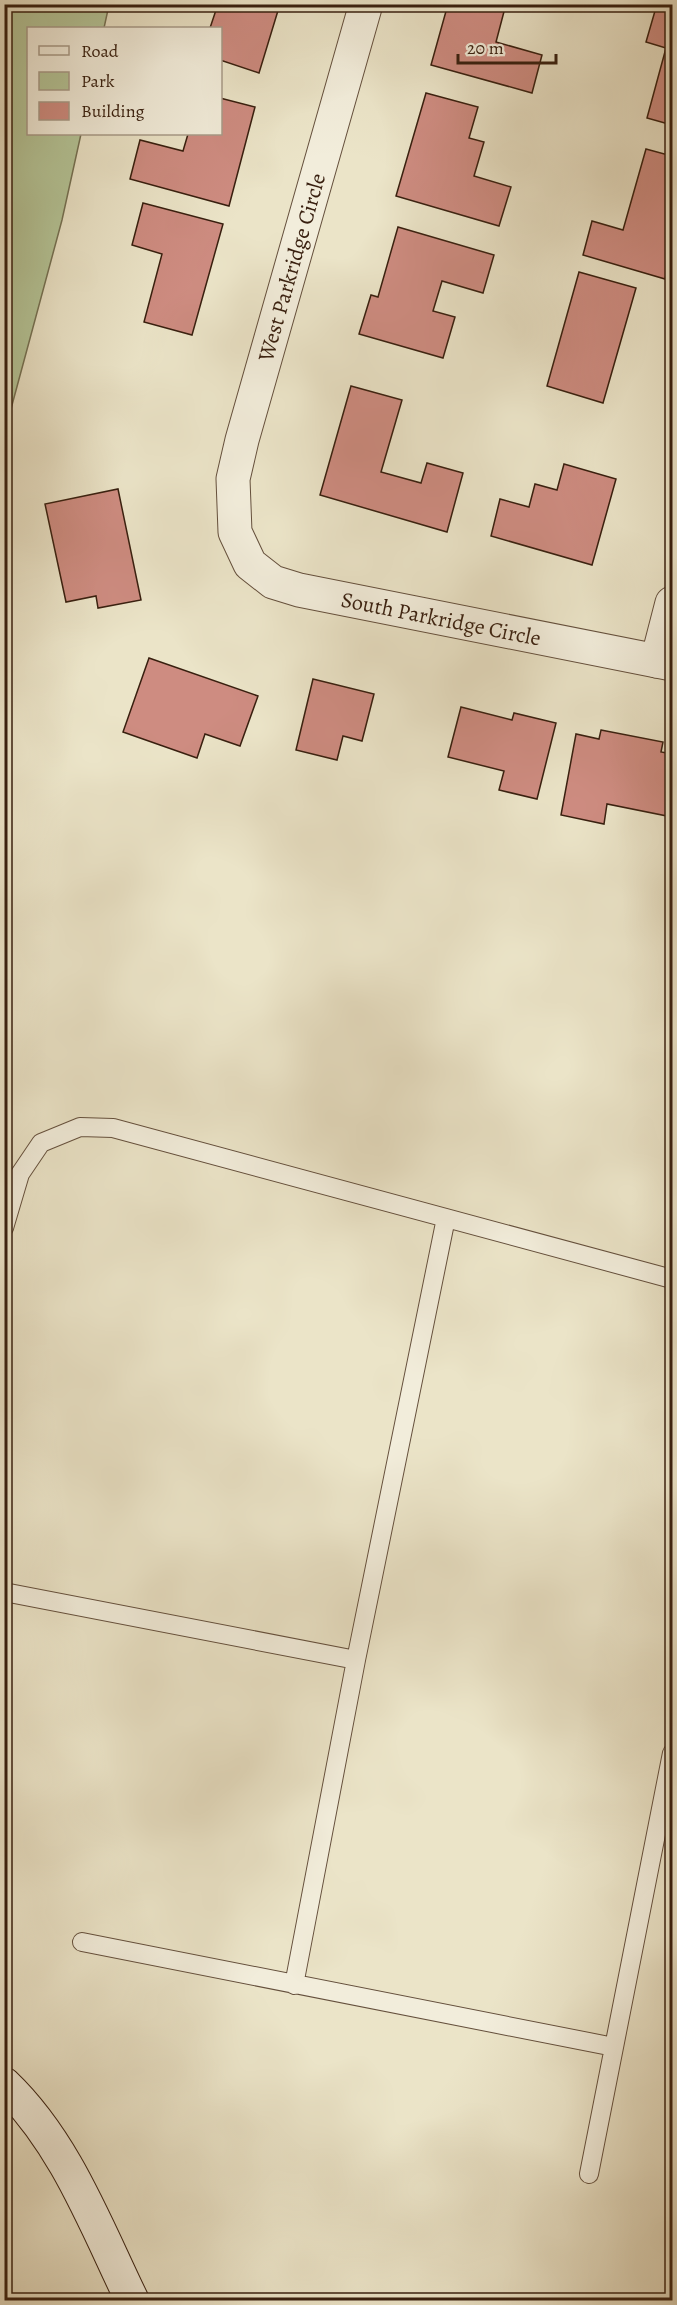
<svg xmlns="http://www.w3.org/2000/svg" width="677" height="2305" font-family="Alegreya,serif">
	<rect width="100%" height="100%" fill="#ebe4c8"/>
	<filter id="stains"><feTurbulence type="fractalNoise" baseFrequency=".00333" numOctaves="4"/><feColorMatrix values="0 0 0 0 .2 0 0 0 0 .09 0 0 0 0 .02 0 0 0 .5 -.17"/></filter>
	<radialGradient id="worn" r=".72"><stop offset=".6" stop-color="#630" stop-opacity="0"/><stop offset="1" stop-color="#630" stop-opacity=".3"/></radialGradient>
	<!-- green -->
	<path fill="#b5c598" stroke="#767254" stroke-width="1.5" d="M5,4L109,5L104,28H28V134H81L62,220L5,431Z"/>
	<!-- building -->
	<path fill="#ce8c81" stroke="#381f0f" stroke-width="1.5" d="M218,4H280L259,73L220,60V28H210Z
		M448,4H506L496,42L542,55L532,93L431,65Z
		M657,4H672V125L647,118L666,48L646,42Z
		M426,93L478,107L469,138L484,142L474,176L511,187L499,226L396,196Z
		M220,98L255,107L229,206L130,179L140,140L183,151L188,134H220Z
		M646,149L672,156V252L665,279L583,255L592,221L623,230Z
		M143,203L223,224L192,335L144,322L162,254L132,245Z
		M398,227L494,255L483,293L442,281L433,311L455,317L443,358L359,334L371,295L378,297Z
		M579,272L636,288L603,403L547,386Z
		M351,386L402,400L381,472L421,483L427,463L463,473L447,532L320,495Z
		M564,464L616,479L592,565L491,536L500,499L529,507L535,484L557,490Z
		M118,489L141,600L98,608L96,596L66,602L45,504Z
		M149,658L258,696L240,746L205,734L197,758L123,732Z
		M313,679L374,694L362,741L343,736L337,760L296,750Z
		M461,707L512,720L514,713L556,723L537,799L499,790L504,771L448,757Z
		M601,730L663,742L661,752L672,754V817L607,804L604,824L561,815L576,734L599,739Z"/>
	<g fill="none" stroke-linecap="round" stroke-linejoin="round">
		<!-- lane casing -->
		<g stroke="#65503d" stroke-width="20">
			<path id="lane" d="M4,1228L20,1174L41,1143L80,1127L113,1128L672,1279
				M4,1592L356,1660
				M82,1942L614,2047
				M294,1985L356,1660L446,1218
				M589,2174L672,1753"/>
		</g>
		<!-- street casing -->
		<g stroke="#65503d" stroke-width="35">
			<g id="street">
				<path id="s1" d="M366,4L242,440L233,479L235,532L250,564L273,582L299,590L672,664"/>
				<path d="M657,661L672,603"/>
			</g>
		</g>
		<!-- secondary casing -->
		<g stroke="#381f0f" stroke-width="35">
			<path id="secondary" d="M4,2084C65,2142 96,2226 132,2300"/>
		</g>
		<!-- lane -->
		<use href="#lane" stroke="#f2eddb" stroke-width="18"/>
		<!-- street -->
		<use href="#street" stroke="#f2eddb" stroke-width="33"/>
		<!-- secondary -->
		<use href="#secondary" stroke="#f2eddb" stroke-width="33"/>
	</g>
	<g text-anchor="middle" stroke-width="4.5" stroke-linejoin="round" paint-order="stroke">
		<!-- street labels -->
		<g font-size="22" fill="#381f0f" stroke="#f2eddb">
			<text transform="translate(291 267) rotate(-74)" y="8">West Parkridge Circle</text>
			<text dy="8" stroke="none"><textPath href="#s1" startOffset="783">South Parkridge Circle</textPath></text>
		</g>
	</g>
	<!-- margin -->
	<rect width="677" height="2305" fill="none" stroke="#ebe4c8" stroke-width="24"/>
	<rect x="6" y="6" width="665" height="2293" fill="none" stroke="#381f0f" stroke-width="3"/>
	<rect x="12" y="12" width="653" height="2281" fill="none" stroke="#381f0f" stroke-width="1.5"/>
	<!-- legend -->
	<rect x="27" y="27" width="195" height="108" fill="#f2eddb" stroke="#a89b89" stroke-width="1.5"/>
	<rect x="39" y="46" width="30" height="9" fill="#f2eddb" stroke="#a89b89" stroke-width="1.5"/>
	<text x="81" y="57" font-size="18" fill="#381f0f">Road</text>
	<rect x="39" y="72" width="30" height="18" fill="#b5c598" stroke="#a89b89" stroke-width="1.5"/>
	<text x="81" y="87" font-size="18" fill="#381f0f">Park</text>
	<rect x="39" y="102" width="30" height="18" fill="#ce8c81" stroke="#a89b89" stroke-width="1.5"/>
	<text x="81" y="117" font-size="18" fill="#381f0f">Building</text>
	<!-- scale -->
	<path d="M458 54v9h98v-9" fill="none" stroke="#381f0f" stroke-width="3"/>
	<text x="467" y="54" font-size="18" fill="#381f0f" stroke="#f2eddb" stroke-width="4.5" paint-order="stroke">20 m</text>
	<rect width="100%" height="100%" filter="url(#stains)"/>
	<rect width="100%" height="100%" fill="url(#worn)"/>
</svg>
